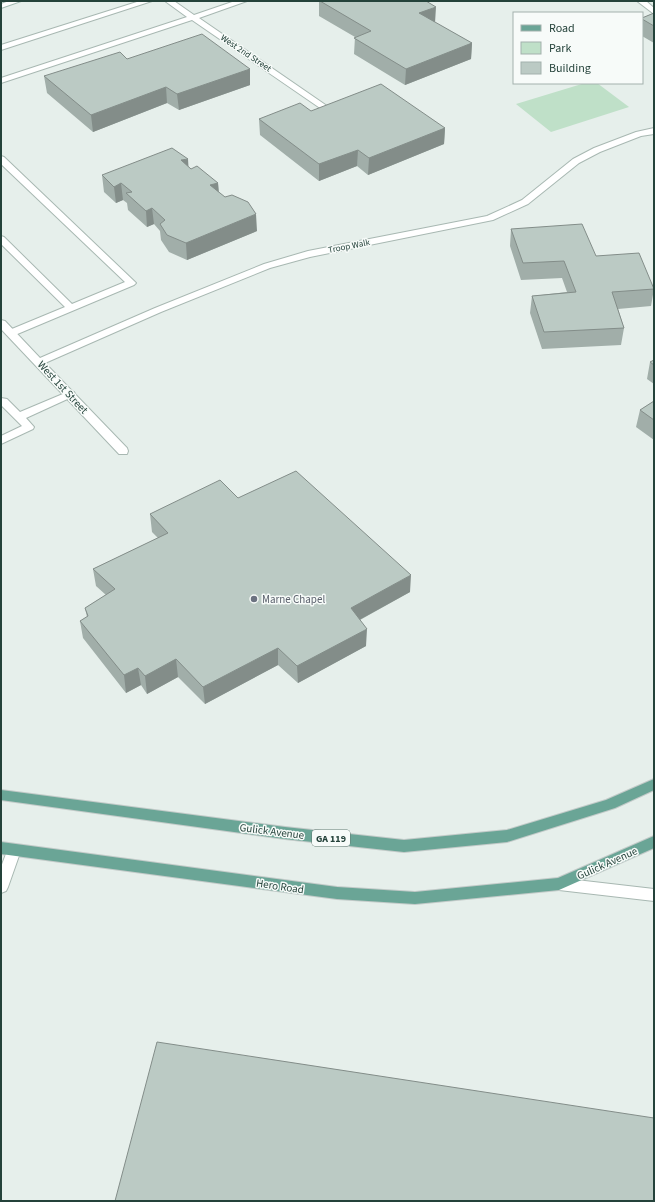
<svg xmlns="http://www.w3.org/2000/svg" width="655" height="1202" font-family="'Source Sans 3',sans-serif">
	<rect width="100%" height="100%" fill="#e6efeb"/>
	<!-- green -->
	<path fill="#bfe0c8" d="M585,83H597L629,107L551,132L516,104Z"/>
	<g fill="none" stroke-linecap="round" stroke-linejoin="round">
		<!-- lane casing -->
		<g stroke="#a8b8b2" stroke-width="2">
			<path id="lane" d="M140,1H152L1,50V45Z
				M165,1H174L194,15L235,1H247L199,18L327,106L323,109L320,108L192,20L1,83V78L187,17Z
				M1,156L4,157L134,281L136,283L134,285L15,335H7L6,333L7,331L65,307L1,244V236L4,237L72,304L125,282L1,164Z
				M70,391L74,392L75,394L74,396L26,418L34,427L33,429L1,444V436L22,426L1,405V398L7,399L20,412Z"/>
		</g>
		<!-- street casing -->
		<g stroke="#a8b8b2" stroke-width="2">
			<path id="street" d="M637,1H646L654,8V14Z
				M654,128V134L641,136L600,152L579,163L528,204L493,220L310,257L270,268L161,312L45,363L127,448L128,451L127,454H119L1,329V320L5,321L40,358L155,308L264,264L308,251L487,216L522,200L573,159L594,148L636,132Z
				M14,844L19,846L21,850L8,887L6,891L1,893V867L9,846Z
				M559,878L654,889V901L559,890L554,888L552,884L554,880Z"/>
		</g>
		<!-- secondary casing -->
		<g stroke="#a4bbb3" stroke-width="2">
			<path id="secondary" d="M9,1H21L1,8V4Z"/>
		</g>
		<!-- primary casing -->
		<g stroke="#c2cac8" stroke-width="2">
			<path id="primary" d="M654,779V790L615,808L507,842L404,852L285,839L1,800V790L285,827L404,840L507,830L606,800Z
				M654,836V848L559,890L415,904L337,899L1,854V842L337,887L415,892L558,878Z"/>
		</g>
		<!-- lane -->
		<use href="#lane" fill="#fff" fill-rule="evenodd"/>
		<!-- street -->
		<use href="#street" fill="#fff" fill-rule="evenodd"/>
		<!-- secondary -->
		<use href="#secondary" fill="#fff" fill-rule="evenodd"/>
		<!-- primary -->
		<use href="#primary" fill="#6aa596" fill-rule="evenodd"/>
	</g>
	<!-- wall -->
	<path fill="#a1aea9" d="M319,1H426L435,23L472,43L471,59L405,85L354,54L355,37L319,16Z
		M654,13V43L642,36V18Z
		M127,59L250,69V85L179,110L167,103L93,132L47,93L44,76Z
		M311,111L445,128L444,144L368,175L357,166L319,181L260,135L259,119Z
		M189,167L191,169L218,183L219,192L257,231L187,260L169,252L161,240L160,231L154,224L147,227L128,210L127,203L123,200L116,203L104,192L102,175Z
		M511,229L596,256L654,289L651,306L618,309L624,328L621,345L542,349L530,313L532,296L567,292L562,278L521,280L510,246Z
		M654,360V384L647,379L650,362Z
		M654,401V440L636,427L640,410Z
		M238,498L410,592L360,620L366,646L298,683L278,665L205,704L178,677L147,694L141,685L126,693L83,638L80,621L87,617L85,608L106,595L96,586L93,569L158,538L152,532L150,514Z"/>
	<!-- shaded-wall -->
	<path fill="#838d89" d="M436,7L435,23L419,13Z
		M472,43L471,59L405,85L406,69Z
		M250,69V85L179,110L177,94Z
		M166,87L167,103L93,132L91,115Z
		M445,128L444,144L368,175L369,158Z
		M358,150L357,166L319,181V164Z
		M188,159L189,175L181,160Z
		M121,183L123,200L116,203L114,187Z
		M218,183L219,199L210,185Z
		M152,208L154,224L147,227L146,211Z
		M256,214L257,231L187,260L186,243Z
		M411,575L410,592L350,625L351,608Z
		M367,629L366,646L298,683L297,666Z
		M278,648V665L205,704L203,687Z
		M176,659L178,677L147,694L145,676Z
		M138,668L141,685L126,693L124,675Z"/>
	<!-- building -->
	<path fill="#bbcac4" stroke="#838d89" d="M320,1H426L436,7L419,13L472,43L406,69L354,38L371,31Z
		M654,13V26L642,19V18Z
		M202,34L250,69L177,94L166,87L91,115L44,76L120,52L127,59Z
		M381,84L445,128L369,158L358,150L319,164L259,119L300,103L311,111Z
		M172,148L188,159L181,160L191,169L197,166L218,183L210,185L225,197L232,195L248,202L256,214L186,243L167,235L160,224L165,220L152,208L146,211L126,193L132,192L121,183L114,187L102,175Z
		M582,224L596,256L639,253L654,289L612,292L624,328L544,332L532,296L576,292L564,261L523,263L511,229Z
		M654,360V365L650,362Z
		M654,401V420L640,410Z
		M296,471L411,575L351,608L367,629L297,666L278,648L203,687L176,659L145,676L138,668L124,675L80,621L88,616L85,608L115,589L93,569L168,533L150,514L220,480L238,498Z
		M157,1042L654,1118V1201H115Z"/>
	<!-- markers -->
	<circle fill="#6b7280" stroke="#f7fbf9" stroke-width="1.5" cx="254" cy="599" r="4"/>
	<g text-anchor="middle" stroke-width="3" stroke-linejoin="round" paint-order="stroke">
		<!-- far-street labels -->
		<g font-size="9" fill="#24423a" stroke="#f7fbf9">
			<text transform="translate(246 53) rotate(34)" y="3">West 2nd Street</text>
			<text transform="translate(349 246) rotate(-11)" y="3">Troop Walk</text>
		</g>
		<!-- shield labels -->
		<rect fill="#f7fbf9" stroke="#637a73" stroke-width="1" x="312" y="830" width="38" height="16" rx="3"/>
		<g font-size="10" font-weight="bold" fill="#24423a">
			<text x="331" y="842">GA 119</text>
		</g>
		<!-- street labels -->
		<g font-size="11" fill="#24423a" stroke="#f7fbf9">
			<text transform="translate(63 387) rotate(47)" y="4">West 1st Street</text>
			<text transform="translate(272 831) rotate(7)" y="4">Gulick Avenue</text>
			<text transform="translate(607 863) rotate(-24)" y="4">Gulick Avenue</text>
			<text transform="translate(280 886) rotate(8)" y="4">Hero Road</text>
		</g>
		<!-- worship labels -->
		<g font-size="11" fill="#5b616d" stroke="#f7fbf9" text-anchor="start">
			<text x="262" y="603">Marne Chapel</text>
		</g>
	</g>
	<!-- border -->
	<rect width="655" height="1202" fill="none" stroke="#24423a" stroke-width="4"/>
	<!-- legend -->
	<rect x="513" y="12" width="130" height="72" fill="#f7fbf9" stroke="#a3b1ad"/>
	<rect x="521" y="25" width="20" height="6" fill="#6aa596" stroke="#a3b1ad"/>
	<text x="549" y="32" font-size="12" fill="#24423a">Road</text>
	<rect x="521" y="42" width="20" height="12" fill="#bfe0c8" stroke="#a3b1ad"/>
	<text x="549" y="52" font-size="12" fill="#24423a">Park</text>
	<rect x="521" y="62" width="20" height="12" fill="#bbcac4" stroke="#a3b1ad"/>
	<text x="549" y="72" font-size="12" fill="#24423a">Building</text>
</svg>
